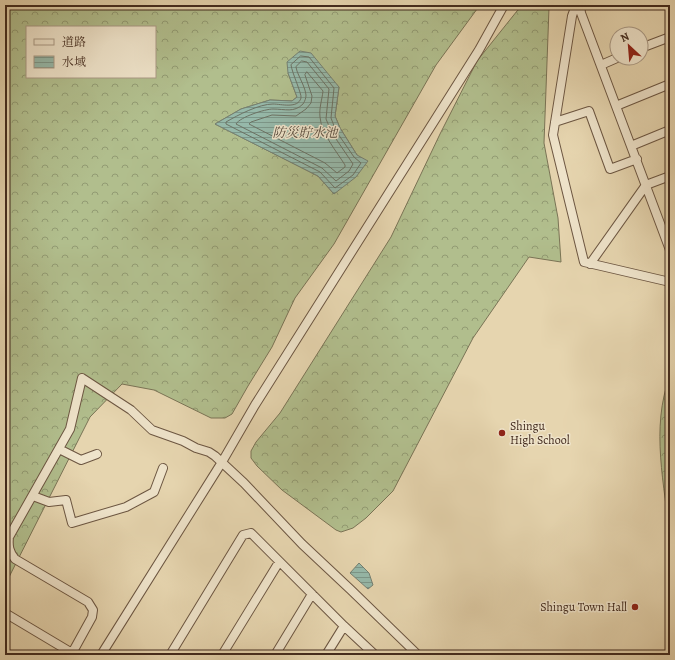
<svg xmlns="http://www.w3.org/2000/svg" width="675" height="660" font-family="Alegreya,'Noto Serif JP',serif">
	<defs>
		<pattern id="forest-crowns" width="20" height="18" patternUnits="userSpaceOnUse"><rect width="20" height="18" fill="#b1be8d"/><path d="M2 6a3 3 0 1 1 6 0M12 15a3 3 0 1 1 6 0" fill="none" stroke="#929b73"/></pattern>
		<pattern id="water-rules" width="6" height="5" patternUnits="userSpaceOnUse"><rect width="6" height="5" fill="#96b9aa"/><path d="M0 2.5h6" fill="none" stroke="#7c978a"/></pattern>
	</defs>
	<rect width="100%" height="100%" fill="#e6d5af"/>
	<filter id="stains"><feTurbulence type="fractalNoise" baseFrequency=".005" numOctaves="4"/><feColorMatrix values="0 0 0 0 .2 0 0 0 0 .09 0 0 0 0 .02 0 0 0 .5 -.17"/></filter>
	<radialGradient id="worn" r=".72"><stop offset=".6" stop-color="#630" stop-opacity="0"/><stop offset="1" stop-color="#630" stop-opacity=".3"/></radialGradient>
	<!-- forest -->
	<path fill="url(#forest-crowns)" stroke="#7a7456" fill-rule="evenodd" d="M5,5H480L436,65L334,244L295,298L272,347L248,386L232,414L225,418H211L154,390L122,384L90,417L5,585ZM27,27H155V77H27ZM288,73L339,87L335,116L340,128L357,155L334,194L318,176L215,124L241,109L270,100L292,101L297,97Z
		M524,5H547L549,8L544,143L558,218L561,262L529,257L473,338L393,491L366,518L353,528L341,532L336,530L282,490L257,466L251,458V451L256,442L280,413L391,237L440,134L477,61L517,11Z
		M670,376V539C665,486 650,428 670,376Z"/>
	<!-- water -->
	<path fill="url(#water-rules)" stroke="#758072" d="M300,51L311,53L339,87L335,116L340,128L357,155L368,161L356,177L334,194L318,176L215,124L241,109L270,100L292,101L297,97L288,73L287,62Z
		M359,563L369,573L373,585L368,589L350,573Z"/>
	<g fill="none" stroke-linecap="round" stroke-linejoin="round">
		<!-- shore -->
		<path stroke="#6c7264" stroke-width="1" d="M301,56L309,57L334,88L331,118L336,131L354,157L361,163L353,175L335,188L320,172L226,124V122C238,115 259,104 273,104C281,104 298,109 301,98C302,94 292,73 291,65Z
			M302,61L307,62L329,89L326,119L332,133L353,164L349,171L336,181L322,168L236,124C240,117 265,109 273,109C285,109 294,113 303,104C305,101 306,98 306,95C305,87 300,79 297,71L296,67Z
			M307,72L323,91C322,100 319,108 320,117C321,133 337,152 345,165V167L337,173L325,163L249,124L251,122L272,115L296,116L306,109L311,103L312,96L305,75Z"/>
		<!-- minor casing -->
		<g stroke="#6c5642" stroke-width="10">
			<path id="minor" d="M576,5L572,16L553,135L584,262L670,282
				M580,5L581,13L670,250
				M641,48L670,37
				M601,65L617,58
				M616,106L670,84
				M555,122L589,111L610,169L637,159
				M631,146L670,130
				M590,264L646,185L670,176
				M59,449L81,460L97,454
				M33,496L49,502L66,500L72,523L126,507L154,492L163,468
				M5,613L72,653
				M71,655L92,617L93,610L88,602L15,559C9,552 8,546 9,537L70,429L82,378L131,410L152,430L183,441L196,448L209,452L215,456L244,483L302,544L351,590L418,655
				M101,655L222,462L255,405L479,50L504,5
				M170,655L243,535L251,533L344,626L375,655
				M222,655L279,562
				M275,655L312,594
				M326,655L344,626"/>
		</g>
		<!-- minor -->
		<use href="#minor" stroke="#efe4cb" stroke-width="8"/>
	</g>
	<!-- markers -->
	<g fill="#8f2418" stroke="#efe4cb" stroke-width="1.5">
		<circle cx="502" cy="433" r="4"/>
		<circle cx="635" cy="607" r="4"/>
	</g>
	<g text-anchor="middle" stroke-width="3" stroke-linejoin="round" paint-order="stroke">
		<!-- poi labels -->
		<g font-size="12" fill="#432b1e" stroke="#efe4cb" text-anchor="start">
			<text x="510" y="430">Shingu<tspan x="510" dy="14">High School</tspan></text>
			<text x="627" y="611" text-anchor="end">Shingu Town Hall</text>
		</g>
		<!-- water labels -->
		<g font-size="13" font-style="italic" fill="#54473a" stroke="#efe4cb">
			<text x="305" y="137">防災貯水池</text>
		</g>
	</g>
	<!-- margin -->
	<rect width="675" height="660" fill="none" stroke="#e6d5af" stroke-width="20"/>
	<rect x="6" y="6" width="663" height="648" fill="none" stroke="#432b1e" stroke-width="2"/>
	<rect x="10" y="10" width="655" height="640" fill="none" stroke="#432b1e"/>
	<!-- legend -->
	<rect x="26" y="26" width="130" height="52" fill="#efe4cb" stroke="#aa9a86"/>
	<rect x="34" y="39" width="20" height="6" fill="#efe4cb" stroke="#aa9a86"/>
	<text x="62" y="46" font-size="12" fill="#432b1e">道路</text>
	<rect x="34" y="56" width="20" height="12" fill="url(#water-rules)" stroke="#aa9a86"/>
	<text x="62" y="66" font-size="12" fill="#432b1e">水域</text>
	<!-- north arrow -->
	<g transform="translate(629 46) rotate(334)"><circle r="19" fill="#efe4cb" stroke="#aa9a86"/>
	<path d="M0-3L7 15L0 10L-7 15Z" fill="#8f2418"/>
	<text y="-6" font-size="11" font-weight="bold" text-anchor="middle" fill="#432b1e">N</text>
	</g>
	<rect width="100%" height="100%" filter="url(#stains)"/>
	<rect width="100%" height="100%" fill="url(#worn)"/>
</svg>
